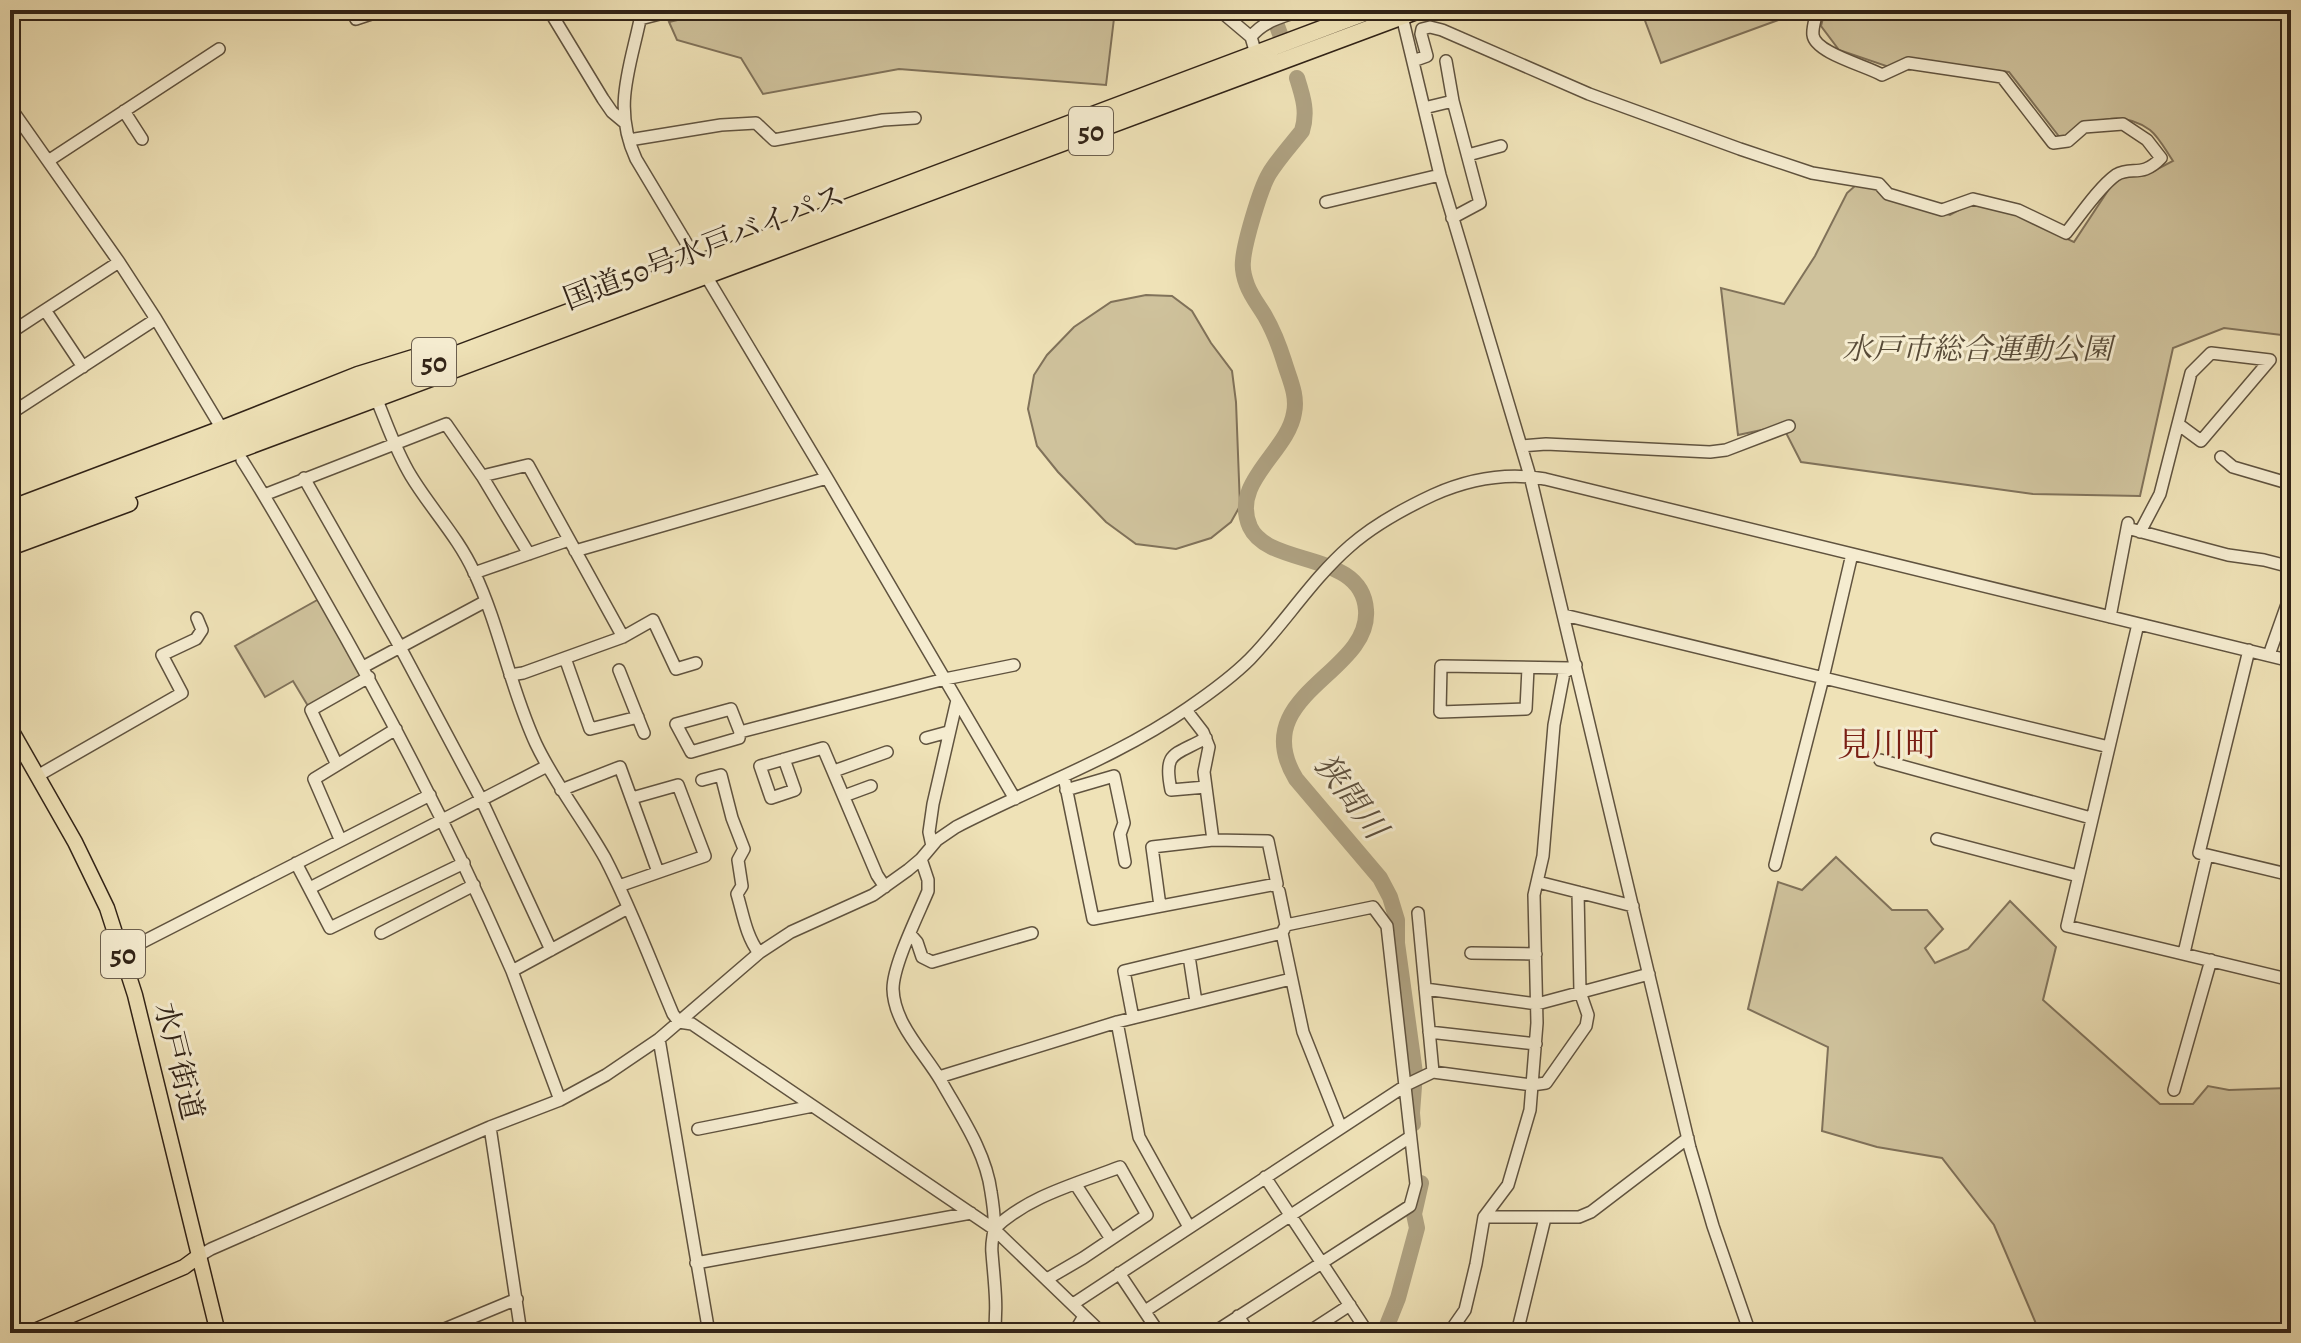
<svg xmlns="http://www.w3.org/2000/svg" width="2301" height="1343" font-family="Alegreya,'Noto Serif JP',serif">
	<rect width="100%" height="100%" fill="#efe2b7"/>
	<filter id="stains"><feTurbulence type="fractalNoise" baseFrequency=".0025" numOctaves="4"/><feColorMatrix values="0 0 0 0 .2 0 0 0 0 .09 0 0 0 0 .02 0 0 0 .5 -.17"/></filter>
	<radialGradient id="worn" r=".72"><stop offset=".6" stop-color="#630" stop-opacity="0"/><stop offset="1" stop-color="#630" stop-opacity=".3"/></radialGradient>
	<!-- green -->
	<path fill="#cfc29c" stroke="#80725a" stroke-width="2" d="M720,10H1115L1106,85L899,69L763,94L741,58L677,40L669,22Z
		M1641,10H1802L1803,11L1661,63Z
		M1825,10H2291V336L2224,328L2173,348L2140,496L2033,494L1801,462L1781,423L1771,428L1738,435L1721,288L1784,304L1815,256L1847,193L1856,185L1876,187L1888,198L1950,215C1960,209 1969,204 1980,204C2003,203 2052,232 2074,242L2113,183L2127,174H2148L2173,161C2166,151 2159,137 2150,130C2118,107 2091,123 2061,139L2009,72L1909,60L1892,68L1839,50L1821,26Z
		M1146,295L1172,296L1192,311L1211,343L1232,371L1236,402L1240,506L1231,522L1211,538L1176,549L1136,544L1106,522L1058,472L1037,446L1028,409L1034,375L1047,355L1074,327L1111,302Z
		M319,599L362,677L308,706L293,681L265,697L235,646Z
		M1836,857L1892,910H1927L1943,929L1925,948L1935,963L1968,949L2010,901L2056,947L2043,1000L2160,1104H2193L2208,1086L2229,1090L2291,1088V1333H2040L1994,1225L1942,1158L1877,1147L1822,1131L1828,1047L1748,1009L1778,882L1802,890Z"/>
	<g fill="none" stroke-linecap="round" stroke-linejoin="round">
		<!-- river -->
		<path stroke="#aea181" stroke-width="16" d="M1276,23L1280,34
			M1297,78C1303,97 1308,112 1302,131C1291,145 1278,159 1269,174C1260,189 1244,244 1243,261C1242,269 1244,277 1247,285C1251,296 1259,306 1265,316C1273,330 1279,345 1284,361C1289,378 1298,395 1294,413C1288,452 1230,482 1250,527C1269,568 1362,550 1366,610C1371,674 1245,695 1296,779L1380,878L1390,897L1397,920V943L1415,1073L1412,1113L1413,1124
			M1384,1333L1398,1298L1417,1228L1414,1214L1421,1183"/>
		<!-- minor casing -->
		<g stroke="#60533f" stroke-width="14">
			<path id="minor" d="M351,10L356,19L383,10
				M549,10L603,99L612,112L624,122
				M642,10C632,64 611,105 636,159L827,478L1015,799
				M1219,10L1251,37
				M1266,10V16L1268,23
				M1401,12L1440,175L1530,476L1690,1148L1713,1226L1750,1333
				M640,19L675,10
				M1256,54L1251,37C1263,21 1284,16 1303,10
				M1413,61L1427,56L1421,34L1422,29L1430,27L1442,30L1589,94L1740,149L1812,173L1879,184L1888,194L1942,210L1973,199L2018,210L2066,233C2079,217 2099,187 2116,175C2132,165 2141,179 2161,158L2147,140L2123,124L2084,127L2068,141L2053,143L2002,77L1908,63L1882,75C1867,66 1815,53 1813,35C1812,27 1816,18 1817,10
				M10,107L119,262L156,319L222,429
				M1424,108L1453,101L1446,61
				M124,111L142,139
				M629,140L721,125L756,123L774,140L883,120L915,118
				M1468,155L1501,146
				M48,161L219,49
				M1326,202L1440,175
				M1452,218L1480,203L1453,101
				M45,310L119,262
				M10,333L45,310L83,367
				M374,393C386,421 395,450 411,476C431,509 458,537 474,572C500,627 510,688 536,744C555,784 583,819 605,858C631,908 651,962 673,1014L679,1022L692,1024L994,1229L1102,1333
				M10,414L156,319
				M1521,446L1546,444L1710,452L1726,450L1789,426
				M2221,457L2233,467L2291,484
				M242,460C270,504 296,550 322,596C392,718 456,842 512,971L628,908
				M482,476L529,554
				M304,478L400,647L481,799L551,950
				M264,495L446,424L482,476L528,465L623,637L523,673L510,675
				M2127,528L2228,555L2264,560L2291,567
				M2140,532L2160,494L2191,373L2211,353L2270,360L2201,441L2178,424
				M575,551L827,478
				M474,573L569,540
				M1564,615L2109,747
				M2110,617L2128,523
				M2138,624L2067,926L2291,980
				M623,637L653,620L676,669L696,663
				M2249,650L2199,853L2291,875
				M2269,655L2291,593
				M565,658L590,729L638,717
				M363,667L486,601
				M1528,668L1526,709L1440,712L1441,666L1569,668
				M619,670L644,733
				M1186,710L1203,732L1209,747L1204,772L1213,840
				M740,732L739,738L691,752L676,724L731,709L740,732L945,679L1014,665
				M926,738L948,732
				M1206,738C1174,756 1163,751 1171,790L1206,787
				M784,759L795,790L771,798L760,766L823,748L877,875L885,887
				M1880,760L2091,818
				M337,765L311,710L369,677
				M834,771L887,752
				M39,775L182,693L162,655L196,639L202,630L197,618
				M1064,777L1093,919L1277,884L1268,841L1213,840L1152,847L1160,906
				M702,780L721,775L732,818L744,849L738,860L742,886L737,894C743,914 746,936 759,953
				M561,790L620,767L658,872
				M1066,790L1114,776L1124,823L1120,834L1125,862
				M844,796L871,786
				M340,839L314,779L396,729
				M1937,839L2078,876
				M932,846L929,832L933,804L957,700
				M921,859L928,880V891C918,915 893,965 893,989C894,1024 924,1052 941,1081C960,1115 986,1152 991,1192C993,1204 995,1217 994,1229C993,1238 991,1244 992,1253C994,1279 998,1307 994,1333
				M296,863L330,928L464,863
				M1775,865L1823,678L1852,554
				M1538,882L1633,906
				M619,886L705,856L678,785L632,798
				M310,888L547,766
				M1279,891L1286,925
				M1418,913L1433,1072
				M381,933L474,885
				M1282,933L1303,1032L1341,1128
				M910,934L917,942L922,957L932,962L1032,933
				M123,952L430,795
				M1471,953L1536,954
				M2184,953L2207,855
				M1189,956L1196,1002
				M512,971L560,1100
				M1425,989L1537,1004L1649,974
				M1133,1018L1124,971L1282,933L1286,925L1373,907L1387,926L1416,1184L1410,1206L1213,1333
				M1117,1022L1139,1137L1189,1227
				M1429,1032L1536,1044
				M659,1039L709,1333
				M939,1077L1117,1022L1291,979
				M2174,1090L2211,960
				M490,1127L521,1333
				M698,1129L813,1106
				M1265,1177L1368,1333
				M1076,1185L1111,1239
				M1484,1217H1579L1591,1212L1688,1138
				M994,1229C1028,1196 1076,1184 1120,1167L1147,1215L1083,1258L1047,1279
				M199,1256L211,1249L490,1127L560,1100L606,1075L659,1039L759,953L791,932L873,895L908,870L921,859L937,840L956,827C1033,787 1116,758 1188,708C1210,693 1231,678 1250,659C1285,623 1312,579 1350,546C1375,524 1403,509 1433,495C1469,479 1506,472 1545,479L2291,661
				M696,1263L971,1213
				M1119,1273L1159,1333
				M1073,1304L1408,1084L1433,1072L1532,1085L1546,1083L1586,1026L1588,1015L1580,992L1578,892
				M1145,1311L1410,1137
				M1238,1316L1249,1333
				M435,1333L517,1299
				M1074,1333L1084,1316
				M1307,1333L1350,1305
				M1449,1333L1465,1310L1476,1264L1484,1217L1508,1185L1530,1110L1537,1023L1534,895L1543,856L1554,725L1564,673L1576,665
				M1517,1333L1545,1218"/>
		</g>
		<!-- major casing -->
		<g stroke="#312317" stroke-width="17">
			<path id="major" d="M10,728L75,842L107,908L135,995L218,1333
				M30,1333L184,1267L199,1256"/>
		</g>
		<!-- highway casing -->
		<g stroke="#312317" stroke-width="19">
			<path id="highway" d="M10,509L222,429L358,375L433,352
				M10,522L1372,10
				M10,535L1419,10
				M10,547L129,503"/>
		</g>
		<!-- minor -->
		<use href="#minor" stroke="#f5ecd0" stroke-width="11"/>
		<!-- major -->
		<use href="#major" stroke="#efe2b7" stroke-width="14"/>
		<!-- highway -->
		<use href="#highway" stroke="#efe2b7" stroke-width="16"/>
	</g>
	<g text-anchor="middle" stroke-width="6" stroke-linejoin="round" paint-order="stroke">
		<!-- shield labels -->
		<g fill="#f5ecd0" stroke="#6c5f4e" stroke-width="2">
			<rect x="1069" y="107" width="44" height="48" rx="6"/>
			<rect x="412" y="338" width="44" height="48" rx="6"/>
			<rect x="101" y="930" width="44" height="48" rx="6"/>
		</g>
		<g font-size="28" font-weight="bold" fill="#312317">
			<text x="1091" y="141">50</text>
			<text x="434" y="372">50</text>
			<text x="123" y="964">50</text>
		</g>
		<!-- street labels -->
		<g font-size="30" fill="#312317" stroke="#f5ecd0">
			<text transform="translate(704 247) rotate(-21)" y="10">国道50号水戸バイパス</text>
			<text transform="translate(179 1061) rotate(76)" y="10">水戸街道</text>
		</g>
		<!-- park labels -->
		<g font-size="30" font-style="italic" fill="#584b38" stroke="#f5ecd0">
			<text x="1977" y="359">水戸市総合運動公園</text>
		</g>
		<!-- water labels -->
		<g font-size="32" font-style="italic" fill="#5d4f3c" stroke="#f5ecd0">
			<text transform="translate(1351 796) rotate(53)" y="11">狭間川</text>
		</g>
		<!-- quarter labels -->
		<g font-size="34" fill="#7a1f14" stroke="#f5ecd0">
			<text x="1888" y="756">見川町</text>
		</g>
	</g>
	<!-- margin -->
	<rect width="2301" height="1343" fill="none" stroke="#efe2b7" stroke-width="40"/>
	<rect x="12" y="12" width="2277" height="1319" fill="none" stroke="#312317" stroke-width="4"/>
	<rect x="20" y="20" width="2261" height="1303" fill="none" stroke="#312317" stroke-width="2"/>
	<rect width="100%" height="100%" filter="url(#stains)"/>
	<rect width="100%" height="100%" fill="url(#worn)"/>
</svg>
